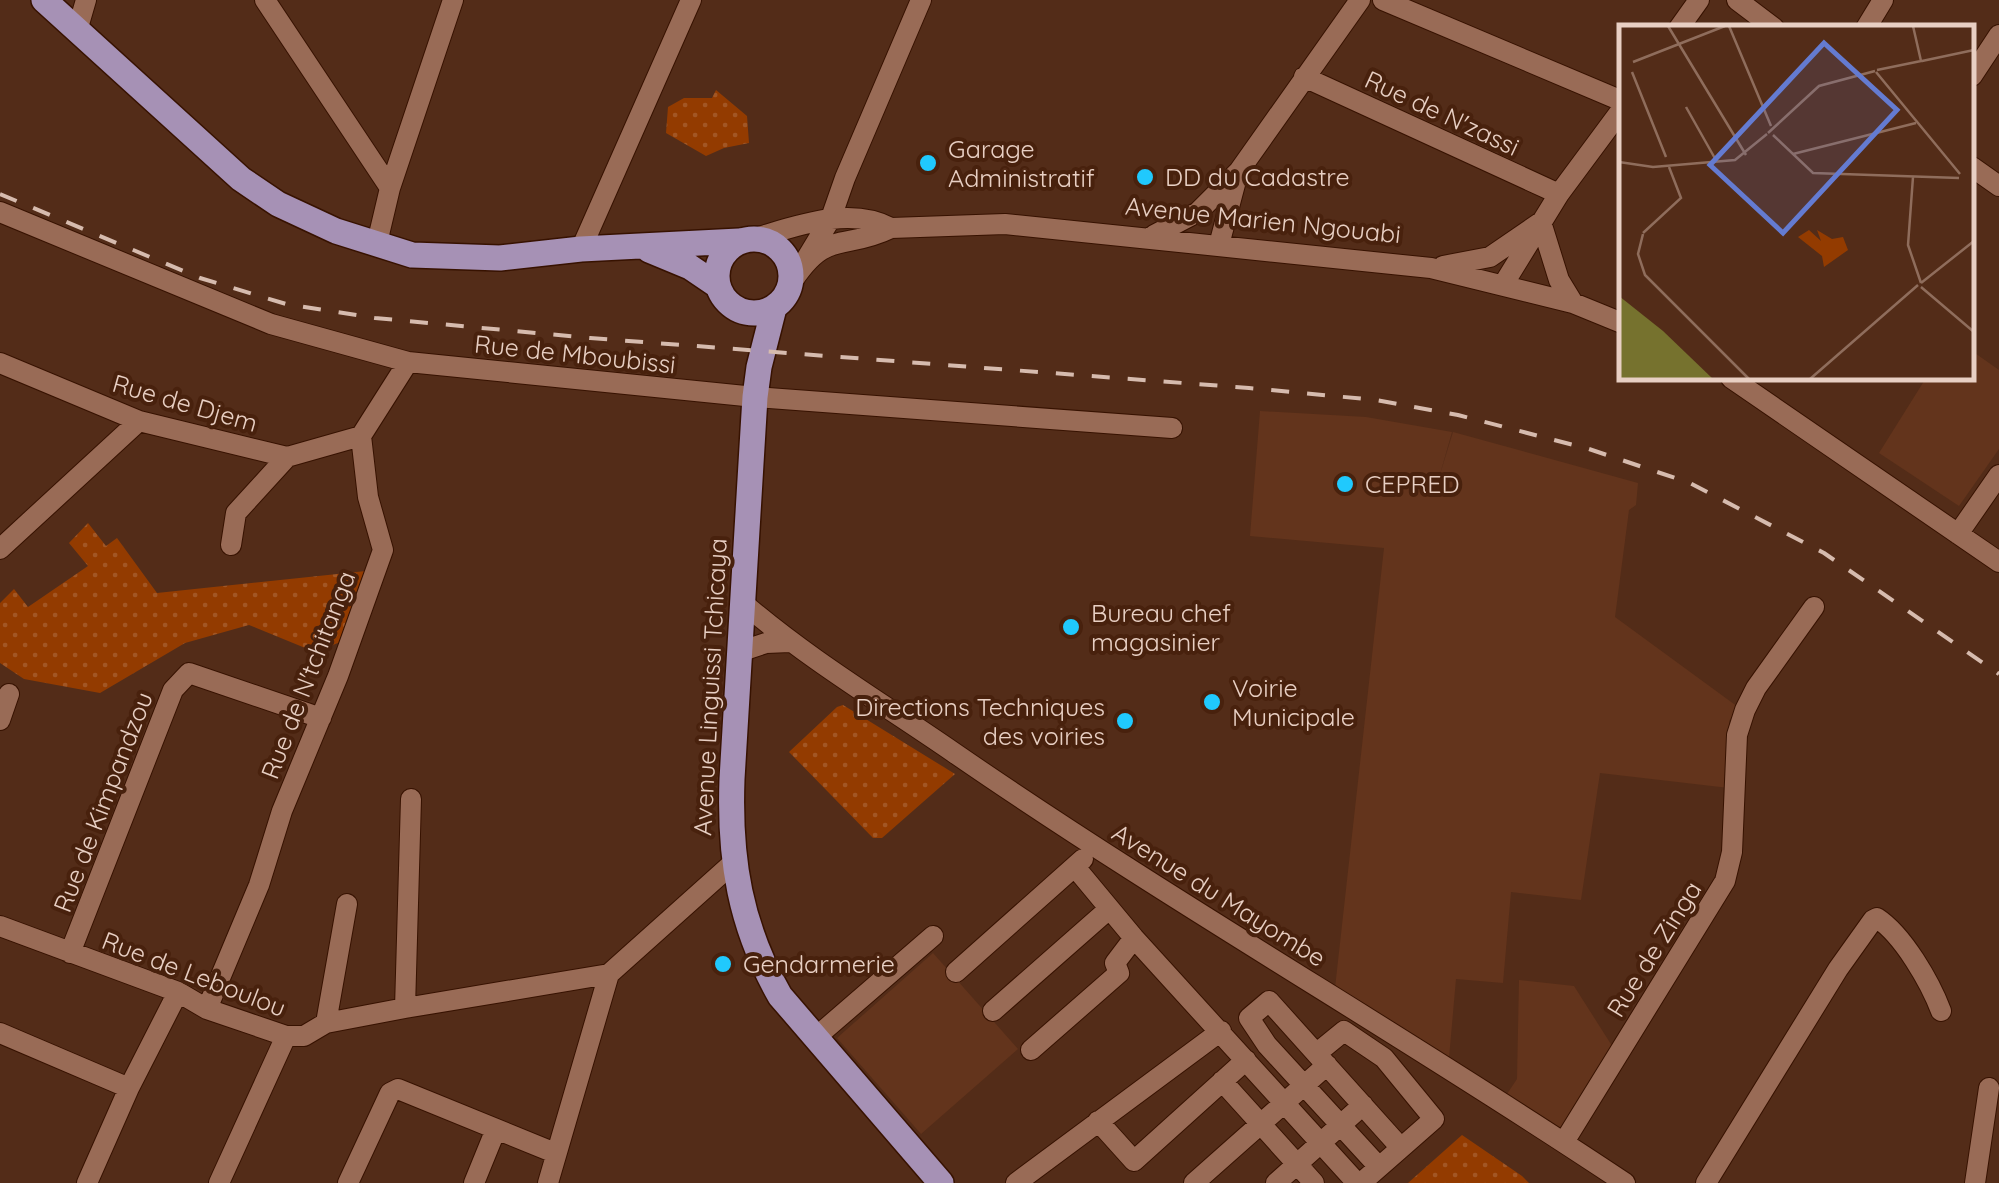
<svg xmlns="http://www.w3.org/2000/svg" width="1999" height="1183" font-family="Quicksand,sans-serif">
	<defs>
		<pattern id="grass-dots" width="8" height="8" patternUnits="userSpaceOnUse" patternTransform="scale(2.5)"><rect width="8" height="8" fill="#933b00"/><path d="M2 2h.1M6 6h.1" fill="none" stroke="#a25624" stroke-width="1.8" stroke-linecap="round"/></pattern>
	</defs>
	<rect width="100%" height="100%" fill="#532c18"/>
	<!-- built -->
	<path fill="#63341c" d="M1972,351L1999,370V449L1959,506L1879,453L1926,378H1972Z
		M1260,411L1366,417L1452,432L1438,481L1453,432L1638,483L1636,505L1629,510L1615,617L1738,707L1729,721V788L1600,773L1581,900L1511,892L1503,983L1456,979L1449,1058L1362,1002L1337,992L1335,988L1384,548L1250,536Z
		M933,953L1018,1049L921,1134L837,1038Z
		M1519,980L1574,986L1614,1049L1564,1134L1505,1097L1517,1079Z"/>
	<!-- grass -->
	<path fill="url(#grass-dots)" d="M716,90L747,116L749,143L724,148L706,156L666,133L668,107L684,98H712Z
		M88,523L106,546L117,538L157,593L366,571L343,641L315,652L249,625L185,643L100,693L24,679L0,663V603L14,589L28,607L88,566L69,543Z
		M843,705L955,774L882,838H873L789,752L837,707Z
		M1462,1135L1522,1176L1529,1183H1408Z"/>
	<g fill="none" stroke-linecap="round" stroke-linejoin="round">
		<!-- minor casing -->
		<g stroke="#371200" stroke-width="22">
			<path id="minor" d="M265,0L390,188
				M1383,0L1622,101
				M1737,0L1774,28
				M1679,28L1699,0
				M1866,28L1883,0
				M77,31L86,0
				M1972,76L1999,35
				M1304,77L1559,194
				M1972,167L1999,186
				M0,212L271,324L408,362L755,397L1172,428
				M1154,235L1198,212L1239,171L1360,0
				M752,239C794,227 849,205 891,228L1005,224L1431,268L1573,303L1622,323
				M377,243L390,188L453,0
				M1219,245L1238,173
				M581,249L691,0
				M805,261L831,218L845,178L921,0
				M1443,266L1490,257L1541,222L1559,280L1573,303
				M790,285C827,227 842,252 891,228
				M1503,285L1559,194L1622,109
				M0,363L139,421L287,457L361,436
				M1731,378L1999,562
				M1958,534L1999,475
				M231,545L236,513L287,457
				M0,549L139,421
				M742,602C808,659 882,703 953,752C1172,903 1404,1035 1625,1183
				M739,652L766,643L790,642
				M0,720L9,694
				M1075,867L1134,938L1357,1183
				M0,926L178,992L207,1009L286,1036H304L326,1023L405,1008L609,974
				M70,953L173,690L189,673L321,718
				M956,972L1083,859
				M405,1008L411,799
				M207,1009L259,885L282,811L338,676L383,550L368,497L361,436L408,362
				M993,1011L1109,909
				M326,1023L347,904
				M0,1033L129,1088
				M815,1038L933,936
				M1031,1050L1119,973L1115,963L1134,938
				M1317,1053L1344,1031L1384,1058L1434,1119L1401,1148
				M1222,1081L1314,1183
				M1098,1121L1134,1161L1246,1060
				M1564,1142L1725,881L1732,852L1737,735L1745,710L1756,688L1814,607
				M87,1183L129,1088L178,992
				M219,1183L286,1036
				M348,1183L390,1093L398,1089L555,1153
				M474,1183L496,1129
				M548,1183L609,974L733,863
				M1016,1183L1221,1031
				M1194,1183L1327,1065
				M1276,1183L1363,1105
				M1361,1183L1401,1148L1269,1001L1249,1018L1267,1045L1379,1167
				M1706,1183L1838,969L1873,920L1877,918C1903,935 1930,982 1941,1011
				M1975,1183L1989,1088"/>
		</g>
		<!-- major casing -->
		<g stroke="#371200" stroke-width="28">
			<path id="major" d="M44,0L241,179L278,204L336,231L412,255L500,258L581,249L739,241
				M717 276a37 37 0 1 1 74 0a37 37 0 1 1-74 0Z
				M649,250L690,267L718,286
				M774,308L759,367L755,397L732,779C729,859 740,926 780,996L941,1183"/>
		</g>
		<!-- minor -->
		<use href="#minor" stroke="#996b56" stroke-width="20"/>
		<!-- major -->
		<use href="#major" stroke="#a691b5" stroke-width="25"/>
		<!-- rail -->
		<path stroke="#d6bbae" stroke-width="4" stroke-dasharray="18 18" stroke-linecap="butt" d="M0,194L200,278L286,304L375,318L590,338L1249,388L1376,400L1458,415L1589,449L1690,483L1824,553L1999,674"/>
	</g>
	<!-- markers -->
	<g fill="#20c9fd" stroke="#48210d" stroke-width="4">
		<circle cx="928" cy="163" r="10"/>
		<circle cx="1145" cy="177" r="10"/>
		<circle cx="1345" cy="484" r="10"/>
		<circle cx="1071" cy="627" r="10"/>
		<circle cx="1212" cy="702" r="10"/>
		<circle cx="1125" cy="721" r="10"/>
		<circle cx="723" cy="964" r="10"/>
	</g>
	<g text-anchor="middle" stroke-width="8" stroke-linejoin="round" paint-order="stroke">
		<!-- street labels -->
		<g font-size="25" fill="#e8cfc3" stroke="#48210d">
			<text transform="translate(1442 113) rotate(25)" y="9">Rue de N'zassi</text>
			<text transform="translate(1263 220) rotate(6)" y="9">Avenue Marien Ngouabi</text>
			<text transform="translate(575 354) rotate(6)" y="9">Rue de Mboubissi</text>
			<text transform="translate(185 403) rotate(16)" y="9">Rue de Djem</text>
			<text transform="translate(308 675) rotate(-69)" y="9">Rue de N'tchitanga</text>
			<text transform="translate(710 687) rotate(-87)" y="9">Avenue Linguissi Tchicaya</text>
			<text transform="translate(103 802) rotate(-69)" y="9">Rue de Kimpandzou</text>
			<text transform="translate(1219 895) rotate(32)" y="9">Avenue du Mayombe</text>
			<text transform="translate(1654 949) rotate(-58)" y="9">Rue de Zinga</text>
			<text transform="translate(194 974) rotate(21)" y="9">Rue de Leboulou</text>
		</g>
		<!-- poi labels -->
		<g font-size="25" fill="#e8cfc3" stroke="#48210d" text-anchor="start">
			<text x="948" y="158">Garage<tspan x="948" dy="29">Administratif</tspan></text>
			<text x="1165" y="186">DD du Cadastre</text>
			<text x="1365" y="493">CEPRED</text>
			<text x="1091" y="622">Bureau chef<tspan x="1091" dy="29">magasinier</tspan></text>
			<text x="1232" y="697">Voirie<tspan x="1232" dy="29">Municipale</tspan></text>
			<text x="1105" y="716" text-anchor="end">Directions Techniques<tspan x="1105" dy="29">des voiries</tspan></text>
			<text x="743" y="973">Gendarmerie</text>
		</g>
	</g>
	<!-- overview -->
	<g transform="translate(1619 25)">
		<rect width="355" height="355" fill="#532c18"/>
		<path d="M190,205L202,216L198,205L213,214L224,212L229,225L205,242L203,231L179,212Z" fill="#933b00"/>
		<path d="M0,271L44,306L94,354H0Z" fill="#76722e"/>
		<path fill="none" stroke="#8f6d5c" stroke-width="2.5" d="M49,1L127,130M110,1L152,101M303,36L355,25M14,37L106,1M258,45L302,36L294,1M13,47L47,132M257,47L341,149M67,82L98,137M149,108L200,61L256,46M154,110L194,148L340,153M174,129L297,98M0,137L34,142L116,135L148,109M294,152L289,220L302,258M24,208L62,173L50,142M24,209L19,229L26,250L130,354M302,258L355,216M302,262L355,307M191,354L299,260"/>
		<path fill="#647bd1" fill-opacity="0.15" stroke="#647bd1" stroke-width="5" d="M205,18L278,85L164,208L91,140Z"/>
		<rect width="355" height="355" fill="none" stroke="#e8cfc3" stroke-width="5"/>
	</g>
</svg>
